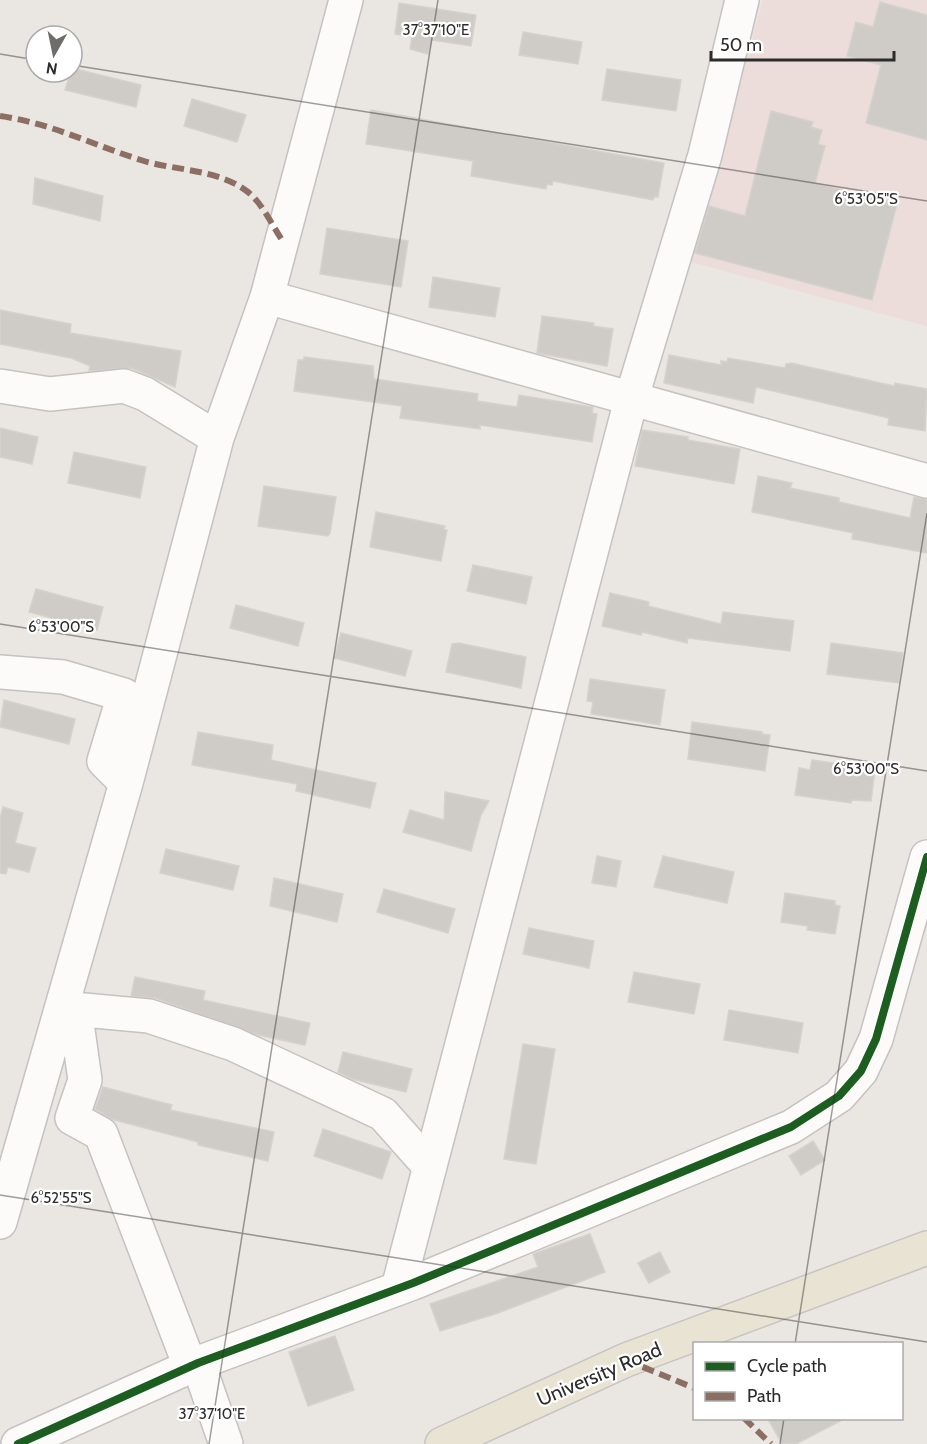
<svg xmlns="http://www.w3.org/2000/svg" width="927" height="1444" font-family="Cabin,sans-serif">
	<rect width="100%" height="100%" fill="#eae6e1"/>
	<!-- medical -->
	<path fill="#ecdcda" d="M763,0H927V326L691,262Z"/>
	<!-- building -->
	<path fill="#cfccc8" stroke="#d5d2cd" stroke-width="1.5" d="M880,2L927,15V140L866,123L881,65L847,56L856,22L873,27Z
		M399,3L476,15L471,46L432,40L428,54L410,49L412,37L395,34Z
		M523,32L582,42L578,64L519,55Z
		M72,68L141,85L136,107L65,90Z
		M607,69L681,80L676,111L602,100Z
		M192,99L246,115L237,142L184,126Z
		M371,110L664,163L658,197H654L653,200L553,181L552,185L547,184L546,189L471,176L473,161L366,144Z
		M771,111L813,122L811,127L822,130L818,144L825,146L815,183L897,204L872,300L695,253L709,206L745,216Z
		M35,178L103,196L100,221L33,204Z
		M327,228L408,241L401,287L320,274Z
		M433,277L500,288L495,317L429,307Z
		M0,310L71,324L70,333L181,351L175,387L131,368L89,371L90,366L71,358L0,344Z
		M542,316L594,323L593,326L613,329L607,366L537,353Z
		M669,355L721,365V361L727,362L728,358L785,368L786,364L791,363L894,386L895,383L927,389L925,431L888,425L889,418L756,387L753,403L664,383Z
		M304,357L373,366L374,379L478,394L477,401L517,407L519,395L593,407L592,413L597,414L592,442L480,425V429L400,418L402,406L294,391L298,360H304Z
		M0,428L38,437L32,464L0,457Z
		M642,430L688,437V440L740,449L734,484L635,466Z
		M74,452L146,467L140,498L68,483Z
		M758,476L792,483L790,488L839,498V502L910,518L914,497L927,499V553L852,539L853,533L752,512Z
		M264,486L336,497L330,533L328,536L258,526Z
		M376,512L445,526L444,529L447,530L441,561L370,547Z
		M473,565L532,577L526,604L467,591Z
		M36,589L103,607L97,630L29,612Z
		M610,593L649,602L648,606L721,624L723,612L794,621L790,651L688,638L687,643L642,632L641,635L602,626Z
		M236,605L304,623L298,646L230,628Z
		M341,633L412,651L405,676L334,658Z
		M459,643L526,657L521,688L446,672L452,644Z
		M831,643L903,653L899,683L827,674Z
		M590,679L665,690L660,725L591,714L593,702L587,701Z
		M4,700L75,719L69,744L0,727Z
		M692,722L762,732V734L770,735L765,771L688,759Z
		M198,732L273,745L271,760L376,783L370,808L296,791L297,784L192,765Z
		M812,760L875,769L871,801L852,800L851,803L795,795L799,768L810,770Z
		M445,792L489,801L481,815L471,851L403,832L410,810L444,820Z
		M3,807L23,813L15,843L36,848L29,872L8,867L6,874L0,873V818Z
		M166,849L239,866L233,890L160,873Z
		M597,856L621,861L616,887L592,883Z
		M663,856L734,872L727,903L654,887Z
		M274,878L343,894L337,922L270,906Z
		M384,889L455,909L448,933L377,912Z
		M785,893L835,901V905L840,906L835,934L807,930L808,926L781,922Z
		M529,928L594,941L589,968L523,954Z
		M634,972L700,984L694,1014L628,1002Z
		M135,977L205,991L203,1000L310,1023L305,1045L258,1035L155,998L131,996Z
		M729,1010L803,1023L798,1053L724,1040Z
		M523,1044L555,1049L536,1164L504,1159Z
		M343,1052L412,1069L406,1092L352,1079L338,1072Z
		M103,1087L172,1105L170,1110L274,1132L268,1161L198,1145V1142L111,1119L95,1109Z
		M323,1129L391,1152L382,1179L314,1156Z
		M813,1141L825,1160L801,1175L789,1156Z
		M590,1234L605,1272L498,1313L440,1331L430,1304L538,1267L533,1254Z
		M660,1252L670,1272L649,1283L638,1263Z
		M335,1336L354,1390L308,1406L289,1352Z
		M768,1419H844L796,1444H782Z"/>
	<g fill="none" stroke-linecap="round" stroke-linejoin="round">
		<!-- minor casing -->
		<g stroke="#c4c2c2" stroke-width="36">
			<path id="minor" d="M267,297L927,481
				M0,386L50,394L124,386L145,394L217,438
				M0,672L63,677L124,695L104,761L126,783
				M62,1008L149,1016L233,1044L383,1114L430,1167
				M75,1009L85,1080L72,1118L101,1134L190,1366
				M0,1222L126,783L217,438L267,297L346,0
				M398,1288L631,400L705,155L742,0
				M198,1363L226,1444
				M18,1444L198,1363L413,1283L791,1127L839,1096L861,1071L876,1039L927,857"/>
		</g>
		<!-- major casing -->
		<g stroke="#c6c4c2" stroke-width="36">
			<path id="major" d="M442,1444L626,1360L927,1248"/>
		</g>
		<!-- minor -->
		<use href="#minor" stroke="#fcfbfa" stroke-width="33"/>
		<!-- major -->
		<use href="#major" stroke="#e8e3d3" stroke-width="33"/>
		<!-- quiet -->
		<path stroke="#8d6e63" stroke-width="6" stroke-dasharray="12 6" stroke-linecap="butt" d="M0,116C51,123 95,146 144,161C178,171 218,169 248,192C262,203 272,225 282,240
			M626,1360L694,1388
			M744,1418L771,1444"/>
		<!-- cycleway casing -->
		<g stroke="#fff" stroke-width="11">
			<path id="cycleway" d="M18,1444L198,1363L413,1283L791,1127L839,1096L861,1071L876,1039L927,857"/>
		</g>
		<!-- cycleway -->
		<use href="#cycleway" stroke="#1b5e20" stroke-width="8"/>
	</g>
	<!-- ticks -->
	<path fill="none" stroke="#2c2c2c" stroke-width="1.5" stroke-opacity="0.45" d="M0,54L36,60M72,65L927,201M0,624L927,771M0,1195L927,1342M795,1344L927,513M209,1444L438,0M780,1444L784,1418"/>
	<g text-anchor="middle" stroke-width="4.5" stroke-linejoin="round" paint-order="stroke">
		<!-- street labels -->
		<g font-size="20" fill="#2c2c2c" stroke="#fff">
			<text transform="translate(599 1374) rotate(-23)" y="7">University Road</text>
		</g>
	</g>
	<g font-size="15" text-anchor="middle" fill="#2c2c2c" stroke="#fff" stroke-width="4.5" stroke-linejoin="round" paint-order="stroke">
		<text x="436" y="35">37°37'10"E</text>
		<text x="866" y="204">6°53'05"S</text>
		<text x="61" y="632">6°53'00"S</text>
		<text x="866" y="774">6°53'00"S</text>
		<text x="61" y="1203">6°52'55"S</text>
		<text x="212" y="1419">37°37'10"E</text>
	</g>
	<!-- legend -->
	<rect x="693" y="1342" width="210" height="78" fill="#ffffff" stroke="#ababab" stroke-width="1.5"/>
	<rect x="705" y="1362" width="30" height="9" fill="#1b5e20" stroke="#ababab" stroke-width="1.5"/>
	<text x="747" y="1372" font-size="18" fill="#2c2c2c">Cycle path</text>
	<rect x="705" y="1392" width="30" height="9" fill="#8d6e63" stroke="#ababab" stroke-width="1.5"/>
	<text x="747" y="1402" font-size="18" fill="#2c2c2c">Path</text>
	<!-- north arrow -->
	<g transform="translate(54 54) rotate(189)"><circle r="28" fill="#ffffff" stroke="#ababab" stroke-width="1.5"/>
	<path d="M0-4.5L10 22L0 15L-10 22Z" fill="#6e6d6b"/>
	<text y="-9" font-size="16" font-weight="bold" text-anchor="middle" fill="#2c2c2c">N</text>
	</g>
	<!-- scale -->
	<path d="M711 51v9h183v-9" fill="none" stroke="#2c2c2c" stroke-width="3"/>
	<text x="720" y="51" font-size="18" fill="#2c2c2c" stroke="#ffffff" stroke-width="4.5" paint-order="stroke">50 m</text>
</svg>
